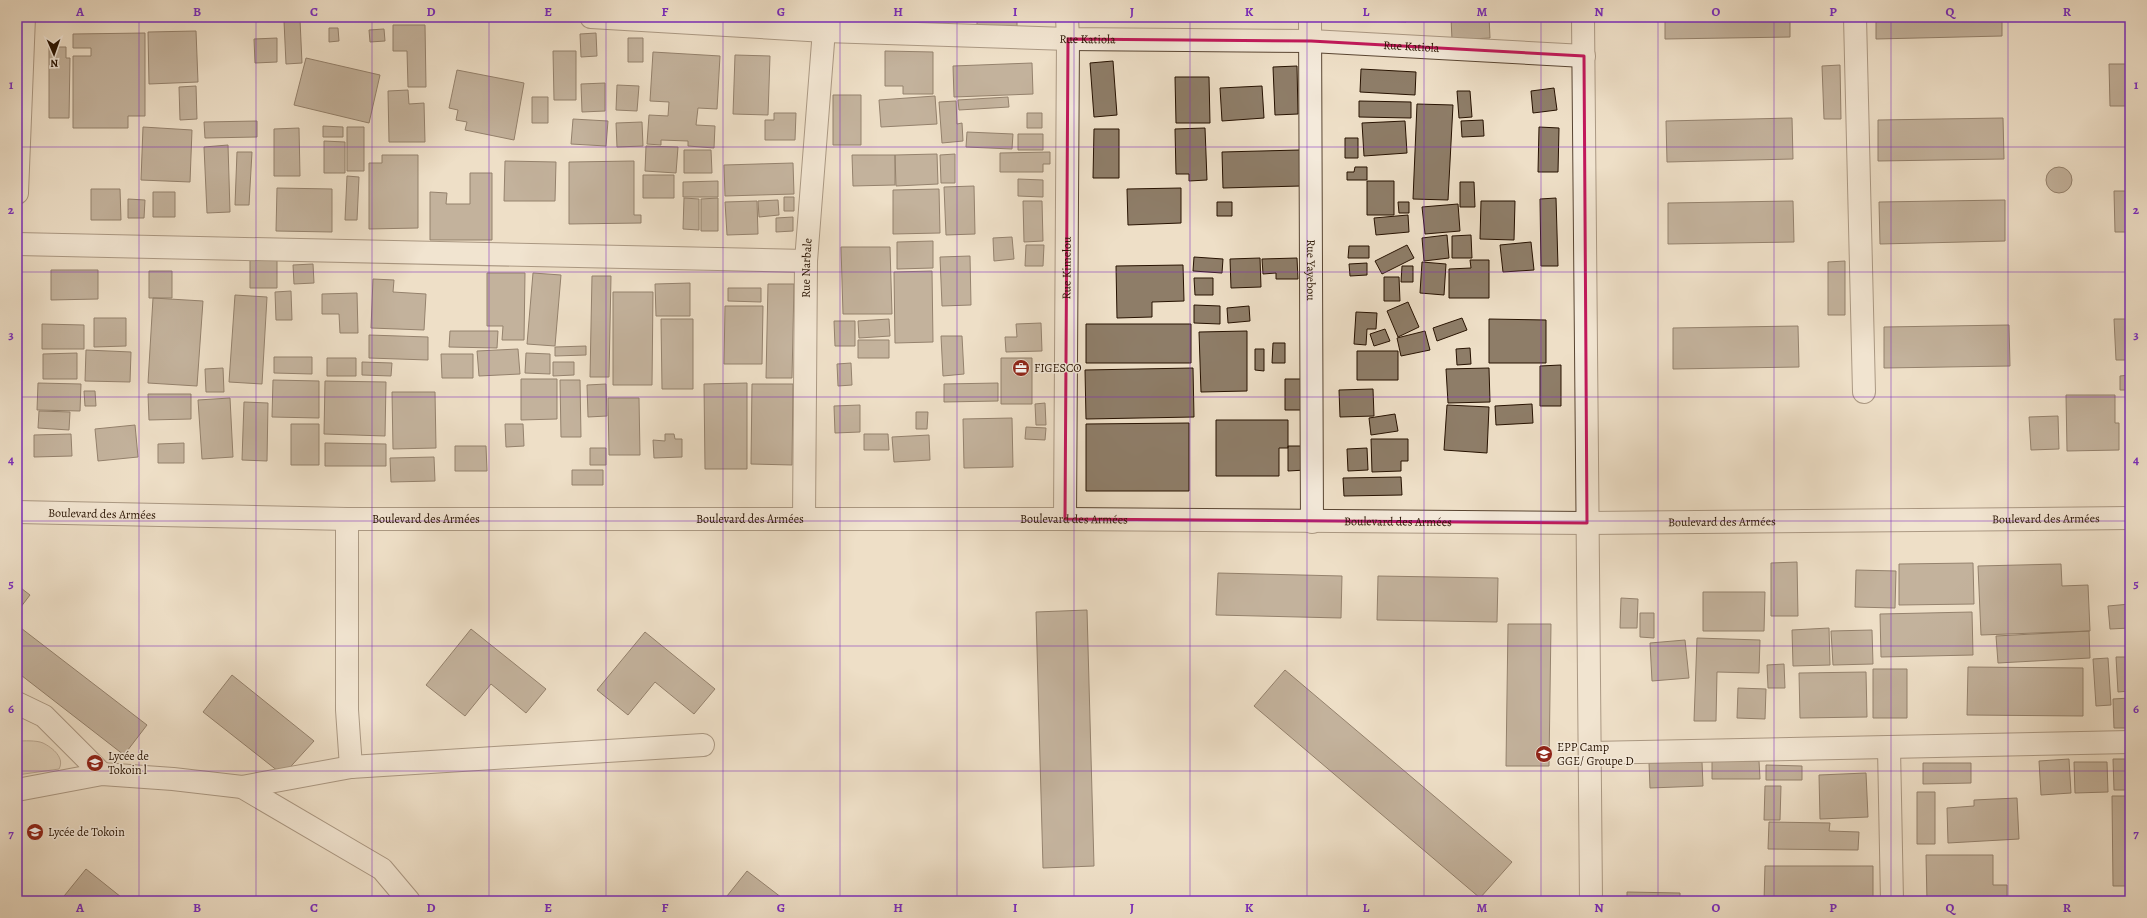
<svg xmlns="http://www.w3.org/2000/svg" width="2147" height="918" font-family="Alegreya,serif">
	<rect width="100%" height="100%" fill="#eedfc7"/>
	<filter id="stains"><feTurbulence type="fractalNoise" baseFrequency=".005" numOctaves="4"/><feColorMatrix values="0 0 0 0 .2 0 0 0 0 .09 0 0 0 0 .02 0 0 0 .5 -.17"/></filter>
	<radialGradient id="worn" r=".72"><stop offset=".6" stop-color="#630" stop-opacity="0"/><stop offset="1" stop-color="#630" stop-opacity=".3"/></radialGradient>
	<!-- green -->
	<path fill="#ccbca5" stroke="#7a6753" d="M17,741C24,741 36,740 43,743C53,748 65,758 59,769L17,775Z"/>
	<!-- building -->
	<path fill="#8e7d68" stroke="#271201" d="M954,17H1038V20H1017V29L977,30V20L954,21Z
		M1079,17H1149V21L1079,20Z
		M1388,17H1406V22L1387,21Z
		M1451,17H1489L1490,38L1452,40Z
		M1665,17H1790V37L1665,39Z
		M1876,17H2002V36L1876,39Z
		M300,20L302,63L286,64L284,21Z
		M393,25H425L426,87H408L407,51H393Z
		M329,28H338L339,41L329,42Z
		M384,29L385,41L370,42L369,30Z
		M196,31L198,82L149,84L148,32Z
		M145,33V116H128V128H73V56H91V48H73V34Z
		M596,33L597,56L581,57L580,34Z
		M277,38V62L255,63L254,39Z
		M628,38H643V62H628Z
		M49,47H66V58H70L69,118H49Z
		M553,51H576V100H554Z
		M885,51L933,52V94H903V86H885Z
		M653,52L720,56L717,109L698,108L696,125L715,126L714,148L688,146V141L661,140V145L647,144L649,115L668,116L669,102L650,101Z
		M735,55L770,56L768,115L733,114Z
		M306,58L380,75L369,123L294,105Z
		M1113,61L1117,115L1094,117L1090,63Z
		M1032,63L1033,94L954,97L953,66Z
		M2109,64H2130V106H2110Z
		M1840,65L1841,119H1824L1822,66Z
		M1297,66L1298,114L1275,115L1273,67Z
		M1361,69L1416,72L1415,95L1360,92Z
		M457,70L524,83L514,140L465,130L467,122L456,120L458,110L449,108Z
		M1175,77H1209L1210,123H1176Z
		M605,83V111L582,112L581,84Z
		M617,85L639,86L637,111L616,110Z
		M196,86L197,119L180,120L179,87Z
		M1262,86L1264,118L1222,121L1220,88Z
		M1554,88L1557,110L1533,113L1531,91Z
		M408,90L409,104L424,103L425,142H389L388,91Z
		M1457,91H1470L1472,117L1459,118Z
		M833,95H861V145H833Z
		M935,96L937,124L881,127L879,100Z
		M532,97H548V123H532Z
		M1008,97L1009,107L959,110L958,100Z
		M956,101L957,124L962,123L963,141L942,143L939,102Z
		M1359,101L1411,102V118L1359,117Z
		M1417,104L1453,105L1448,200L1413,199Z
		M774,113H796L795,140H765V120H774Z
		M1027,113H1042V128H1027Z
		M1792,118L1793,159L1667,162L1666,121Z
		M2003,118L2004,159L1878,161V120Z
		M573,119L608,121L606,146L571,144Z
		M1483,120L1484,136L1462,137L1461,121Z
		M257,121V137L205,138L204,122Z
		M1405,121L1407,153L1364,156L1362,123Z
		M642,122L643,146L617,147L616,123Z
		M323,126L343,127V137H323Z
		M143,127L192,130L190,182L141,180Z
		M347,127H364V171H347Z
		M1539,127L1559,128L1558,172H1538Z
		M299,128L300,176H274V129Z
		M1205,128L1207,180L1189,181V174H1176L1175,129Z
		M1094,129H1119V178H1093Z
		M967,132L1013,134L1012,149L966,147Z
		M1018,134H1043V150H1018Z
		M1345,138H1358V158H1345Z
		M324,141L345,142V173H324Z
		M228,145L230,212L207,213L204,147Z
		M646,146L678,147L676,173L645,171Z
		M684,150H711L712,173H684Z
		M1300,150L1301,186L1223,188L1222,152Z
		M237,152H252L249,205H235Z
		M1050,152V164H1043V172H1000V153Z
		M937,154L938,184L896,186L895,155Z
		M955,154V183H941L940,155Z
		M382,155H418V228L369,229V163H382Z
		M852,155H895V185L853,186Z
		M505,161L556,162L555,201H504Z
		M634,161V215H641V223L569,224V162Z
		M793,163L794,194L725,196L724,165Z
		M2046 180a13 13 0 1 1 26 0a13 13 0 1 1-26 0Z
		M1355,167H1367V180H1347V172H1354Z
		M470,173H492V240H430V192L447,193L446,204H470Z
		M643,175H674V198H643Z
		M347,176L359,177L357,220H345Z
		M1018,179L1043,180V197L1018,196Z
		M718,181V197H683V182Z
		M1367,181H1394V215H1367Z
		M1460,182H1474L1475,207H1460Z
		M974,186L975,234L946,235L944,187Z
		M277,188L332,189V232L276,231Z
		M1181,188V223L1128,225L1127,189Z
		M91,189H120L121,220H91Z
		M939,189L940,233L893,234V190Z
		M2114,191H2130V232H2115Z
		M153,192H175V217H153Z
		M784,197H794V211H784Z
		M684,198L699,199V230L683,229Z
		M718,198V231H701V199Z
		M1556,198L1558,266H1541L1540,199Z
		M128,199L145,200L144,218H128Z
		M778,200L779,215L759,217L758,201Z
		M2005,200V241L1880,244L1879,202Z
		M757,201L758,234L727,235L725,202Z
		M1023,201H1042L1043,241L1024,242Z
		M1481,201H1515L1514,240L1480,239Z
		M1793,201L1794,242L1668,244V203Z
		M1217,202H1232V216H1217Z
		M1398,202H1409V213H1399Z
		M1458,204L1460,231L1425,234L1422,207Z
		M1408,215L1409,232L1376,235L1374,218Z
		M793,217V231L776,232V218Z
		M1447,235L1449,258L1424,261L1422,238Z
		M1471,235L1472,258H1452V236Z
		M1012,237L1014,259L994,261L993,238Z
		M933,241V268L897,269V242Z
		M1531,242L1534,270L1503,272L1500,245Z
		M1026,245H1044L1043,266H1025Z
		M1407,245L1414,258L1382,274L1375,261Z
		M1349,246H1369V258H1348Z
		M841,247H890L892,314H843Z
		M970,256L971,305L942,306L940,257Z
		M1194,257L1223,259L1222,273L1193,271Z
		M1260,258L1261,287L1231,288L1230,259Z
		M1297,258L1298,279H1276V273L1263,274L1262,259Z
		M250,259H277V288H250Z
		M1470,260H1489V298H1449V269L1471,268Z
		M1845,261V315H1828V262Z
		M1422,262L1446,264L1444,295L1420,293Z
		M1367,263V275L1350,276L1349,264Z
		M313,264L314,283L294,284L293,265Z
		M1183,265L1184,301L1152,302V317L1117,318L1116,266Z
		M1402,266H1413V282H1401Z
		M51,270H98V299L51,300Z
		M149,271H172V298H149Z
		M932,271L933,342L895,343L894,272Z
		M487,273H525L524,340H502L503,326H487Z
		M533,273L561,275L555,346L527,344Z
		M592,276H611L609,377H590Z
		M1384,277H1399L1400,301H1384Z
		M1194,278H1213V295H1195Z
		M373,279L394,280L393,292L426,294L424,330L371,328Z
		M690,283V316H656L655,284Z
		M768,284H794L792,378H766Z
		M728,288H761V302L728,301Z
		M291,291L292,320H276L275,292Z
		M613,292H653L652,385H613Z
		M357,293L358,333H340L339,314H322V294Z
		M235,295L267,297L262,384L229,382Z
		M153,298L203,301L197,386L148,383Z
		M1408,302L1419,327L1398,337L1387,311Z
		M1194,305L1220,306V324L1194,323Z
		M725,306H763L762,364H724Z
		M1249,306L1250,321L1228,323L1227,308Z
		M1356,312L1377,313L1376,329H1367L1366,345L1354,344Z
		M94,318H126V346L94,347Z
		M1462,318L1467,330L1437,341L1433,328Z
		M661,319H693V389H662Z
		M889,319L890,336L859,338L858,321Z
		M1489,319L1546,320V363H1489Z
		M2114,319H2130V360H2116Z
		M834,321H855V346H835Z
		M1041,323L1042,351L1006,352L1005,337H1017L1016,324Z
		M42,324L84,325V349H42Z
		M1086,324H1191V363H1086Z
		M2009,325L2010,366L1884,368V327Z
		M1798,326L1799,367L1673,369V328Z
		M1385,329L1390,341L1374,346L1370,334Z
		M450,331H498L497,348L449,347Z
		M1247,331V391L1201,392L1199,332Z
		M1425,331L1430,350L1401,356L1397,338Z
		M369,335L428,337V360L369,358Z
		M941,336H962L964,374L943,376Z
		M858,340H889V358H858Z
		M1273,343H1285V363H1272Z
		M586,346V355L555,356V347Z
		M1470,348L1471,364L1457,365L1456,349Z
		M518,349L520,374L479,376L477,351Z
		M1255,349H1264V371L1255,370Z
		M86,350L131,352L130,382L85,381Z
		M1357,351H1398V380H1357Z
		M77,353V379H43V354Z
		M526,353L550,354V374L525,373Z
		M441,354H473V378H442Z
		M274,357H312V374L274,373Z
		M327,358H356V376H327Z
		M1001,358H1032V404H1001Z
		M362,362L392,363L391,376L362,375Z
		M553,362H574V375L553,376Z
		M851,363L852,385L838,386L837,364Z
		M1561,365V406H1540V366Z
		M223,368L224,392H206L205,369Z
		M1193,368L1194,417L1086,419L1085,370Z
		M1489,368L1490,402L1448,403L1446,369Z
		M2130,375V390H2120V376Z
		M521,379H557V419L521,420Z
		M1285,379H1305L1306,410H1285Z
		M273,380L319,381V418L272,417Z
		M560,380H580L581,437H561Z
		M325,381L386,382L385,436L324,434Z
		M38,383L81,384L80,411L37,410Z
		M747,383V469H705L704,384Z
		M998,383V401L944,402V384Z
		M606,384L607,416L588,417L587,385Z
		M752,384H793L792,465L751,464Z
		M1373,389L1374,416L1340,417L1339,390Z
		M84,391H95L96,406H85Z
		M392,392H435L436,448L393,449Z
		M148,394H191V419L149,420Z
		M2066,395H2115V423H2119V450L2067,451Z
		M230,398L233,457L202,459L198,400Z
		M608,398H639L640,455H609Z
		M244,402L268,403L267,461L242,460Z
		M1045,403L1046,425H1036L1035,404Z
		M1532,404L1533,423L1496,425L1495,406Z
		M860,405V432L835,433L834,406Z
		M1447,405L1489,407L1487,453L1444,450Z
		M39,411L70,412L69,430L38,428Z
		M916,412H928L927,429H916Z
		M1395,414L1398,431L1371,435L1369,418Z
		M2058,416L2059,449L2031,450L2029,417Z
		M1012,418L1013,467L964,468L963,419Z
		M1216,420H1288V448H1279V476H1216Z
		M1189,423V491H1086V424Z
		M291,424H319V465H291Z
		M505,424H523L524,446L506,447Z
		M135,425L138,457L98,461L95,429Z
		M1026,427L1046,428L1045,440L1025,439Z
		M71,434L72,456L34,457V435Z
		M665,434H674L675,439H682V457L654,458L653,440L665,441Z
		M864,434H888L889,450H864Z
		M929,435L930,460L894,462L892,437Z
		M1371,439H1408V461H1401V471L1372,472Z
		M184,443V463H158V444Z
		M325,443L386,444V466H325Z
		M455,446H486L487,471H455Z
		M1288,446H1306V470L1288,471Z
		M590,448H606V465H590Z
		M1367,448L1368,470L1348,471L1347,449Z
		M434,457L435,481L391,482L390,458Z
		M572,470H603V485H572Z
		M1401,477L1402,495L1344,496L1343,478Z
		M1797,562L1798,616H1771V563Z
		M1973,563L1974,604L1899,605V564Z
		M2061,564L2062,586L2088,585L2090,631L1981,635L1978,566Z
		M1856,570L1896,571L1895,608L1855,607Z
		M1218,573L1342,576L1341,618L1216,615Z
		M1378,576L1498,578L1497,622L1377,620Z
		M17,585L30,595L17,612Z
		M1703,592H1765L1764,631H1703Z
		M1621,598L1638,599L1637,628H1620Z
		M2130,604V628L2110,629L2108,606Z
		M1087,610L1094,866L1043,868L1036,612Z
		M1972,612L1973,655L1881,657L1880,614Z
		M1640,613H1654V638L1640,637Z
		M1508,624H1551L1549,766H1506Z
		M17,625L147,725L124,755L17,672Z
		M1829,628L1830,665L1793,666L1792,630Z
		M471,629L546,689L526,713L491,684L465,716L426,685Z
		M1872,630L1873,664L1833,665L1831,631Z
		M2089,631L2090,658L1998,663L1996,636Z
		M645,632L715,689L694,714L655,682L628,715L597,690Z
		M1697,638L1760,640L1759,673L1717,672L1716,721H1694Z
		M1685,640L1689,678L1652,681L1650,643Z
		M2116,657H2130V691L2118,692Z
		M2108,658L2111,705L2096,706L2093,659Z
		M1784,664L1785,688H1768L1767,665Z
		M1968,667L2083,668V716L1967,715Z
		M1873,669H1907V718H1873Z
		M1285,670L1512,862L1480,898L1254,706Z
		M1866,672L1867,717L1800,718L1799,673Z
		M232,675L314,741L283,775L203,712Z
		M1738,688L1766,689L1765,719L1737,718Z
		M2130,698V728H2114L2113,699Z
		M2069,759L2071,793L2041,795L2039,761Z
		M2113,759H2130V790H2114Z
		M1712,761H1759L1760,779H1712Z
		M1702,762L1703,786L1650,788L1649,763Z
		M2074,762H2107L2108,792L2075,793Z
		M1923,763H1971V783L1923,784Z
		M1766,765L1802,766V780H1766Z
		M1866,773L1868,817L1820,819L1819,775Z
		M1765,786H1781L1780,820H1764Z
		M1917,792H1935V844H1917Z
		M2112,796H2130V886H2113Z
		M2017,798L2019,839L1948,843L1947,808L1974,806V800Z
		M1769,822L1830,823L1829,831L1859,832L1858,850L1768,849Z
		M1926,855H1993V885H2007V901H1927Z
		M1765,866H1873V901H1862V897H1823V901H1764Z
		M86,869L126,901H60Z
		M747,871L786,901H723Z
		M1627,892L1680,893V901H1627Z
		M2126,894H2130V901H2126Z
		M508,896L515,901H504Z
		M2109,899V901H2082V900Z"/>
	<g fill="none" stroke-linecap="round" stroke-linejoin="round">
		<!-- minor casing -->
		<g stroke="#594532" stroke-width="24">
			<g id="minor">
				<path id="s1" d="M591,17L825,31L1068,39L1311,41L1584,56"/>
				<path id="s2" d="M1310,17L1312,522"/>
				<path d="M1583,17L1591,901"/>
				<path d="M1855,17L1864,392"/>
				<path d="M17,193L24,17"/>
				<path d="M17,244L806,261"/>
				<path id="s3" d="M17,512L347,519H1065L1587,523L2130,518"/>
				<path d="M347,519V710L351,767"/>
				<path id="s4" d="M804,519L806,261L825,17"/>
				<path id="s5" d="M1065,519L1068,39L1067,17"/>
				<path d="M17,703L44,716L102,774"/>
				<path d="M1889,748L1892,901"/>
				<path d="M1590,753L2130,742"/>
				<path d="M242,787L351,767L703,745"/>
				<path d="M17,790L102,774L173,779L242,787L382,869L409,901"/>
			</g>
		</g>
		<!-- minor -->
		<use href="#minor" stroke="#f4eadb" stroke-width="22"/>
	</g>
	<!-- marked area -->
	<path d="M0 0H2147V918H0ZM1068,39L1311,41L1584,56L1587,523L1065,519Z" fill="#eedfc7" fill-opacity=".55" fill-rule="evenodd"/>
	<path fill="none" stroke="#c2185b" stroke-width="3" stroke-linejoin="round" d="M1068,39L1311,41L1584,56L1587,523L1065,519Z"/>
	<!-- grid -->
	<path fill="none" stroke="#7b2cbf" stroke-width="1" stroke-opacity="0.55" d="M139,17V901M256,17V901M372,17V901M489,17V901M606,17V901M723,17V901M840,17V901M957,17V901M1074,17V901M1190,17V901M1307,17V901M1424,17V901M1541,17V901M1658,17V901M1774,17V901M1891,17V901M2008,17V901M17,147H2130M17,272H2130M17,397H2130M17,521H2130M17,646H2130M17,771H2130"/>
	<!-- icons -->
	<defs>
		<g id="office-disc" transform="scale(0.9)"><circle r="9.5" fill="#8f2418" stroke="#f4eadb"/><path d="M-6-3h4V-5.5h4V-3h4V5H-6ZM-1-4.5V-3h2v-1.5ZM-6 0V1H6V0Z" fill="#fff"/></g>
		<g id="school-disc" transform="scale(0.9)"><circle r="9.5" fill="#8f2418" stroke="#f4eadb"/><path d="M0-5L7-2L0 1L-7-2ZM-4 1L0 2.5L4 1V4Q0 6-4 4Z" fill="#fff"/></g>
	</defs>
	<g fill-rule="evenodd">
		<use href="#office-disc" x="1021" y="368"/>
		<use href="#school-disc" x="1544" y="754"/>
		<use href="#school-disc" x="95" y="763"/>
		<use href="#school-disc" x="35" y="832"/>
	</g>
	<g text-anchor="middle" stroke-width="3" stroke-linejoin="round" paint-order="stroke">
		<!-- street labels -->
		<g font-size="12" fill="#271201" stroke="#f4eadb">
			<text dy="4" stroke="none"><textPath href="#s1" startOffset="497">Rue Katiola</textPath></text>
			<text dy="4" stroke="none"><textPath href="#s1" startOffset="821">Rue Katiola</textPath></text>
			<text dy="4" stroke="none"><textPath href="#s4" startOffset="251">Rue Narbale</textPath></text>
			<text dy="4" stroke="none"><textPath href="#s5" startOffset="251">Rue Kimelou</textPath></text>
			<text dy="4" stroke="none"><textPath href="#s2" startOffset="253">Rue Yayebou</textPath></text>
			<text dy="4" stroke="none"><textPath href="#s3" startOffset="85">Boulevard des Armées</textPath></text>
			<text dy="4" stroke="none"><textPath href="#s3" startOffset="2029">Boulevard des Armées</textPath></text>
			<text dy="4" stroke="none"><textPath href="#s3" startOffset="409">Boulevard des Armées</textPath></text>
			<text dy="4" stroke="none"><textPath href="#s3" startOffset="733">Boulevard des Armées</textPath></text>
			<text dy="4" stroke="none"><textPath href="#s3" startOffset="1057">Boulevard des Armées</textPath></text>
			<text dy="4" stroke="none"><textPath href="#s3" startOffset="1705">Boulevard des Armées</textPath></text>
			<text dy="4" stroke="none"><textPath href="#s3" startOffset="1381">Boulevard des Armées</textPath></text>
		</g>
		<!-- poi labels -->
		<g font-size="12" fill="#271201" stroke="#f4eadb" text-anchor="start">
			<text x="1034" y="372">FIGESCO</text>
			<text x="1557" y="751">EPP Camp<tspan x="1557" dy="14">GGE/ Groupe D</tspan></text>
			<text x="108" y="760">Lycée de<tspan x="108" dy="14">Tokoin l</tspan></text>
			<text x="48" y="836">Lycée de Tokoin</text>
		</g>
	</g>
	<!-- margin -->
	<rect width="2147" height="918" fill="none" stroke="#eedfc7" stroke-width="44"/>
	<!-- north arrow -->
	<g transform="translate(54 54) rotate(178)" stroke="#f4eadb" stroke-width="3" paint-order="stroke">
	<path d="M0-3L7 15L0 10L-7 15Z" fill="#271201"/>
	<text y="-6" font-size="11" font-weight="bold" text-anchor="middle" fill="#271201">N</text>
	</g>
	<rect x="22" y="22" width="2103" height="874" fill="none" stroke="#7b2cbf" stroke-width="1.5"/>
	<g font-size="13" text-anchor="middle" font-weight="bold" fill="#7b2cbf">
		<text x="80" y="16">A</text>
		<text x="197" y="16">B</text>
		<text x="314" y="16">C</text>
		<text x="431" y="16">D</text>
		<text x="548" y="16">E</text>
		<text x="665" y="16">F</text>
		<text x="781" y="16">G</text>
		<text x="898" y="16">H</text>
		<text x="1015" y="16">I</text>
		<text x="1132" y="16">J</text>
		<text x="1249" y="16">K</text>
		<text x="1366" y="16">L</text>
		<text x="1482" y="16">M</text>
		<text x="1599" y="16">N</text>
		<text x="1716" y="16">O</text>
		<text x="1833" y="16">P</text>
		<text x="1950" y="16">Q</text>
		<text x="2067" y="16">R</text>
		<text x="11" y="89">1</text>
		<text x="2136" y="89">1</text>
		<text x="11" y="214">2</text>
		<text x="2136" y="214">2</text>
		<text x="11" y="339">3</text>
		<text x="2136" y="339">3</text>
		<text x="11" y="464">4</text>
		<text x="2136" y="464">4</text>
		<text x="11" y="588">5</text>
		<text x="2136" y="588">5</text>
		<text x="11" y="713">6</text>
		<text x="2136" y="713">6</text>
		<text x="11" y="838">7</text>
		<text x="2136" y="838">7</text>
		<text x="80" y="912">A</text>
		<text x="197" y="912">B</text>
		<text x="314" y="912">C</text>
		<text x="431" y="912">D</text>
		<text x="548" y="912">E</text>
		<text x="665" y="912">F</text>
		<text x="781" y="912">G</text>
		<text x="898" y="912">H</text>
		<text x="1015" y="912">I</text>
		<text x="1132" y="912">J</text>
		<text x="1249" y="912">K</text>
		<text x="1366" y="912">L</text>
		<text x="1482" y="912">M</text>
		<text x="1599" y="912">N</text>
		<text x="1716" y="912">O</text>
		<text x="1833" y="912">P</text>
		<text x="1950" y="912">Q</text>
		<text x="2067" y="912">R</text>
	</g>
	<rect width="100%" height="100%" filter="url(#stains)"/>
	<rect width="100%" height="100%" fill="url(#worn)"/>
</svg>
